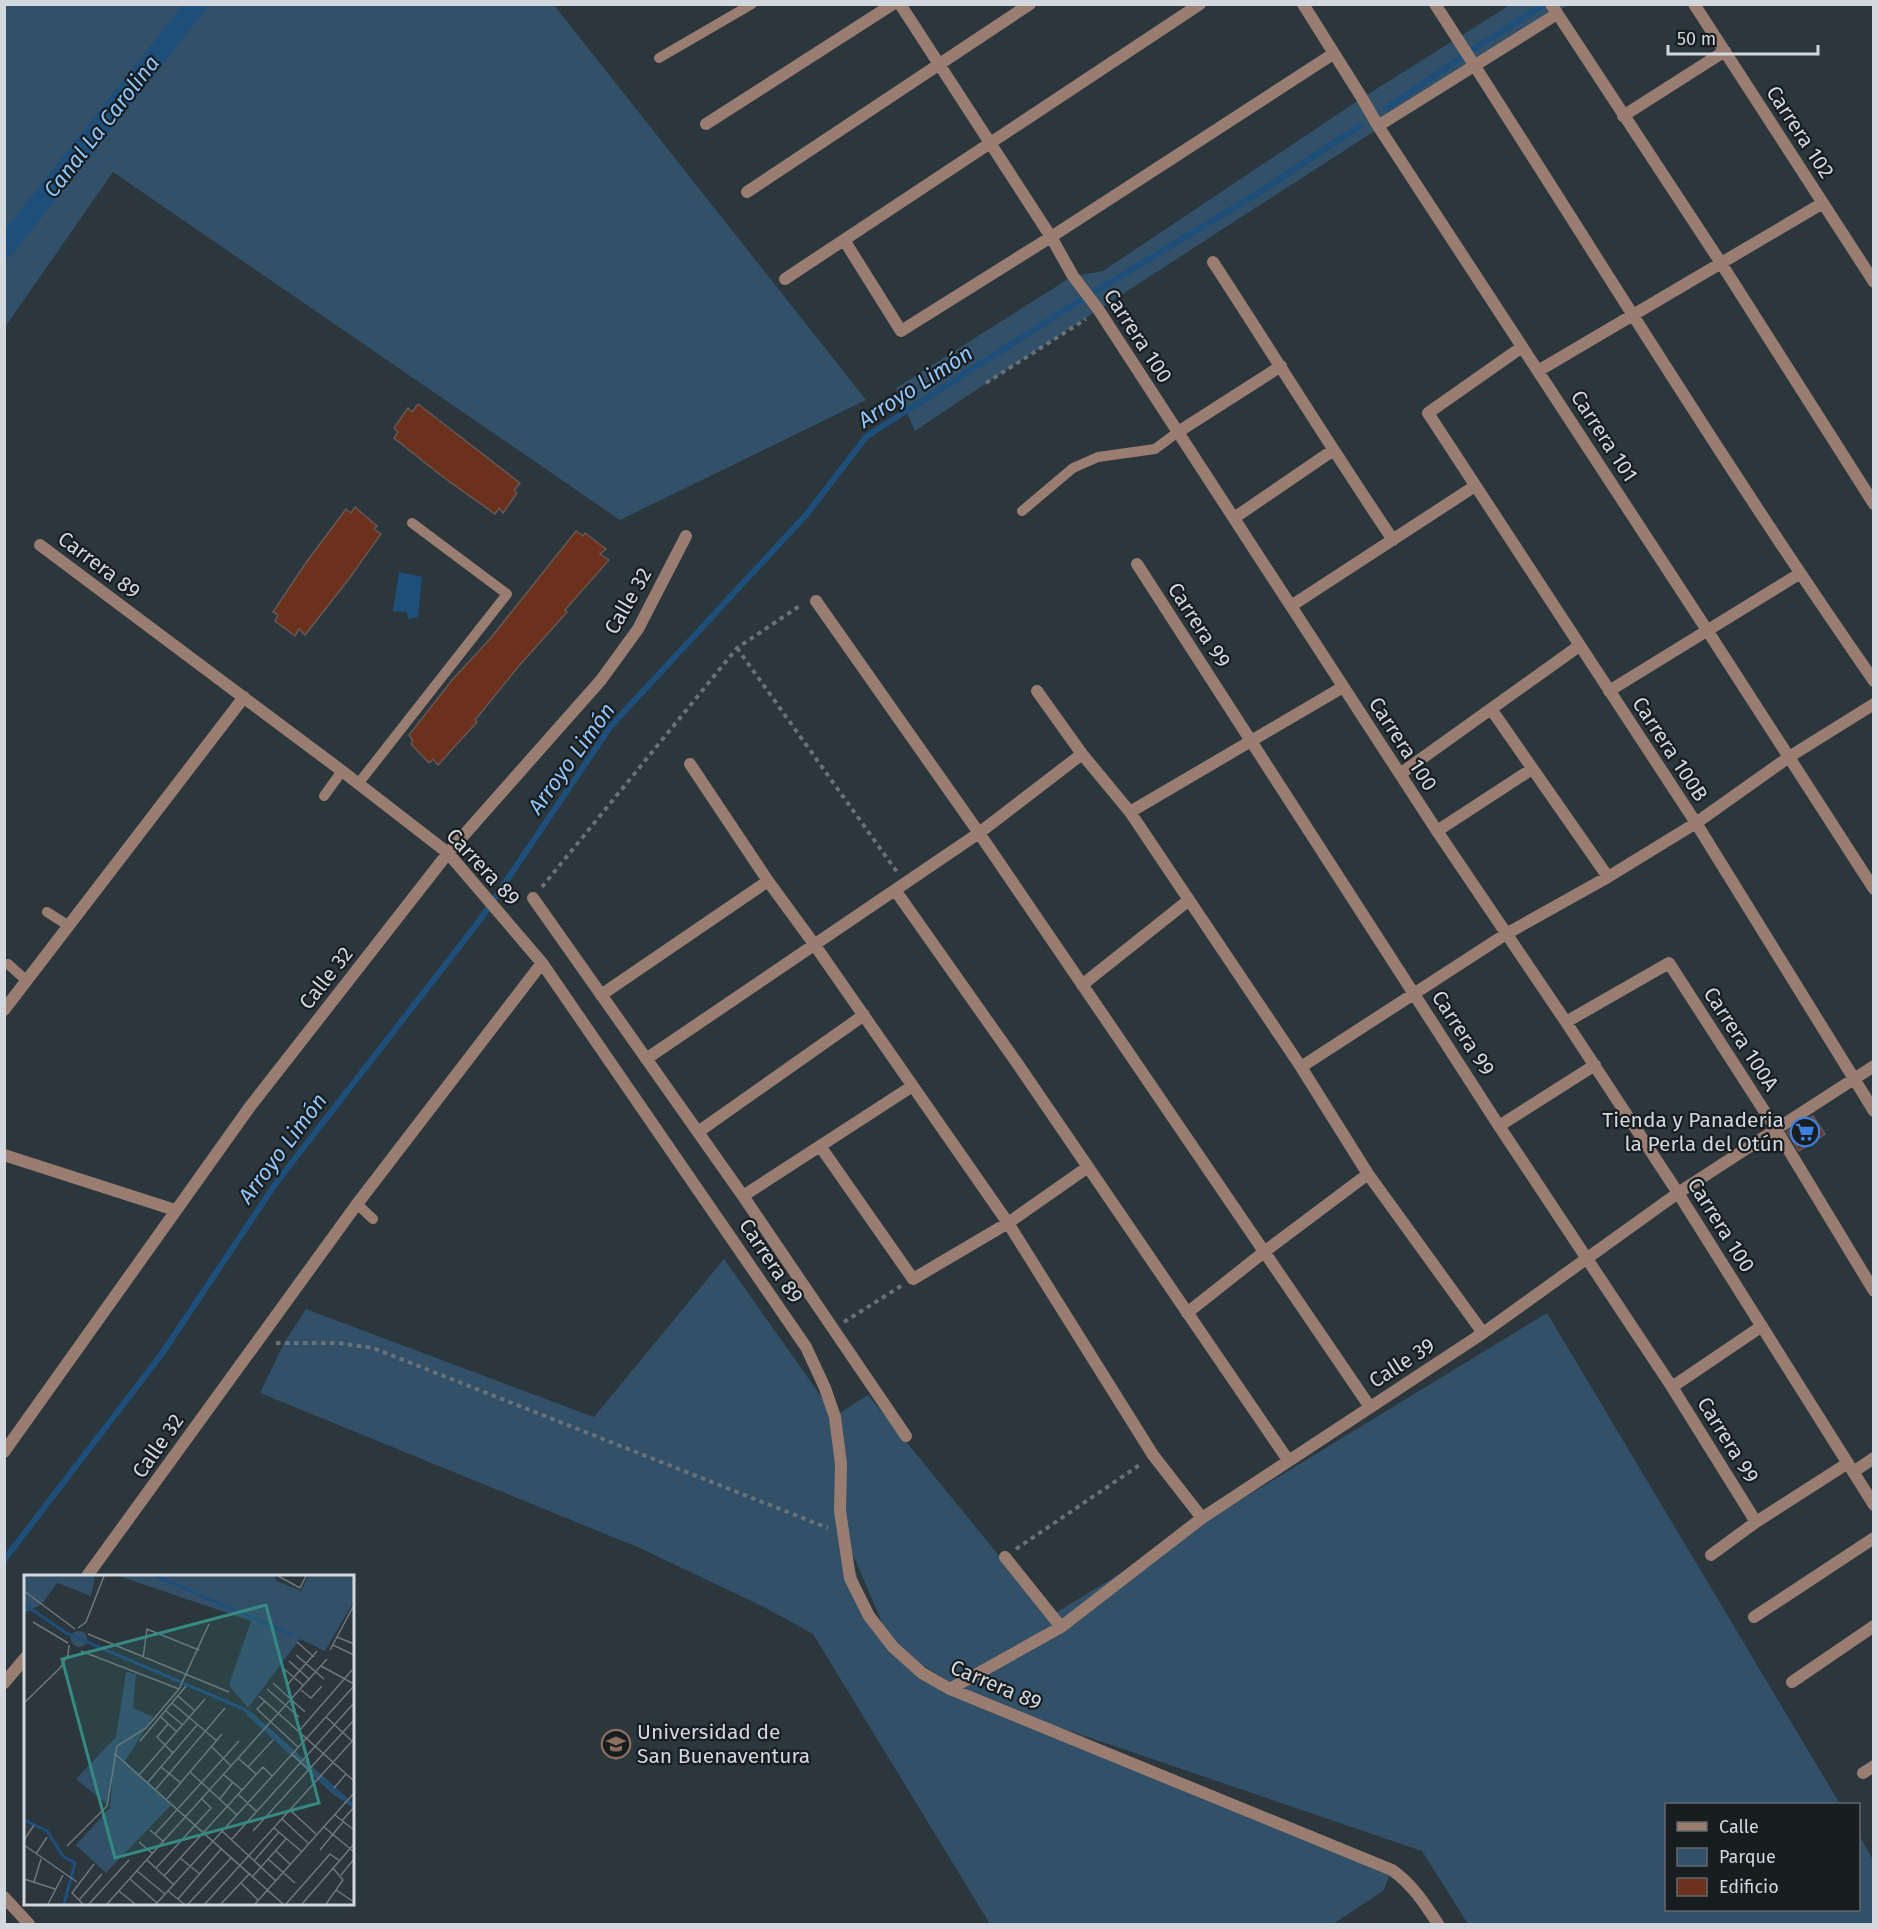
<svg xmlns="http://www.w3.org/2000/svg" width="1878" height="1929" font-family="'Fira Sans',sans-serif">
	<rect width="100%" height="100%" fill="#2c363d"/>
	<!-- green -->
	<path fill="#325169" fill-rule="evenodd" d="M5,4L554,5L866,400L620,520L113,172L5,327Z
		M1510,5H1568C1351,148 1131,286 915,431L896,388L1073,276L1103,271L1362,98Z
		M724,1259L835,1416L868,1395L1049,1617L1547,1313L1840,1804H1666V1910H1858L1859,1835L1873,1860V1924H1468L1422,1851L991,1704L1392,1870L1383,1891L1333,1924H990L813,1634L764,1607L642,1549L260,1393L284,1343L306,1309L594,1417ZM847,1541L887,1634L869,1616ZM908,1656L970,1695L922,1673Z"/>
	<!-- water -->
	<path fill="#1e4f7b" d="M399,572L422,577L418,617L408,619L407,612L393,611Z"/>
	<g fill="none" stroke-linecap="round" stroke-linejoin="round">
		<!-- stream -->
		<path stroke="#1e4f7b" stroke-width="6" d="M1387,108L1480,45L1545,4
			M4,1560L161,1355L276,1183L480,920L610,727L806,515L867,436L1076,303L1255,195L1360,126"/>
		<!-- canal -->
		<path stroke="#1e4f7b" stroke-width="21" d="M4,248L197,4"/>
	</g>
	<!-- building -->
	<path fill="#6c311c" stroke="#665854" stroke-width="1.5" d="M418,404L520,483L514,490L517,493L503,513L499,508L495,514L443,477L394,438L398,432L394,428L408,408L412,412Z
		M355,507L377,526L374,529L381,534L348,580L305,635L299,629L295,636L275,621L278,615L273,612L305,564L346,509L351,513Z
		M576,531L583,536L585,533L606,549L600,554L609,560L565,610L567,612L518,667L475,720L477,722L438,765L433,759L429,763L411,744L413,741L409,735L452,680L489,640Z
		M1813,1116L1825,1134L1799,1151L1787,1132Z"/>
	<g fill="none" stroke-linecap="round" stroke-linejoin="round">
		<!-- path -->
		<path stroke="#687177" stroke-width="4" stroke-dasharray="4.5 4.5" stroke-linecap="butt" d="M986,383L1086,319
			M737,648L897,872
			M542,887L737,648L801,605
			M844,1322L901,1286
			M276,1343H338L373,1348L828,1528
			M1016,1549L1141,1464"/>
		<!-- lane -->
		<path stroke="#9a7d71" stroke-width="10" d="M659,58L752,4
			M1022,511L1073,468L1098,457L1155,449L1178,432
			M358,784L507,594L412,523
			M324,796L342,771
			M47,912L69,926
			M8,964L27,981
			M357,1204L373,1219"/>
		<!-- street -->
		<path stroke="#9a7d71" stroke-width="12" d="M900,4L1051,237L1073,276L1098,309L1437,831L1566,1022L1678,1193L1874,1505
			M1303,4L1362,98L1378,126L1707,630L1874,889
			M1435,4C1581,230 1720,460 1874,681
			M1551,4L1721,263L1874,504
			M1694,4L1874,282
			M1623,116L1725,51
			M706,124L893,4
			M1378,126L1557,14
			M747,192L1030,4
			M844,240L901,331L1051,237L1333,54
			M1213,262C1273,354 1331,448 1393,540
			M785,279L1200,4
			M1522,347L1428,413L1696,823L1874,1111
			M1538,371L1823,203
			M1178,432L1281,366
			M1234,518L1332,451
			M40,545L342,771L448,853L542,963L806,1347L825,1388L835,1417L841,1464L840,1511L850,1578L869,1616L893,1647L922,1673L950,1689L1392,1870C1412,1884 1425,1904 1438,1924
			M1137,564L1499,1126L1672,1387L1756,1522
			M816,601L979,833L1370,1407
			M1291,606L1475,486
			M1037,691L1082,754L1130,812L1301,1067L1368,1174L1483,1333
			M1609,691L1799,574
			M1491,709L1608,877
			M690,764L768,881L814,944L1008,1223L1153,1455L1202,1518
			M1400,774L1579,646
			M1130,812L1343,687
			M1437,831L1532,769
			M895,890L1017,1063L1288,1460
			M533,898L743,1196L906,1436
			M1082,985L1189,900
			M601,995L768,881
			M4,1010L244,697
			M1566,1022L1669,963L1776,1129L1874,1291
			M646,1059L979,833L1082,754
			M1301,1067L1506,934L1608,877L1696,823L1789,757L1874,704
			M1499,1126L1595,1065
			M698,1132L864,1015
			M820,1146L913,1279L1008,1223L1088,1167
			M4,1155L175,1210
			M743,1196L911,1087
			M1187,1313L1264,1252L1368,1174
			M1672,1387L1762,1326
			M4,1452L249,1108L448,853L601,680L638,629L686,536
			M1853,1472L1874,1458
			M1711,1555L1756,1522L1848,1463
			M1005,1557L1061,1627
			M87,1576L357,1204L542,963
			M1754,1617L1874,1538
			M1792,1682L1874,1626
			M4,1683L26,1657
			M950,1689L1061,1627L1202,1518L1483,1333L1678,1193L1874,1066
			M1863,1773L1874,1766
			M4,1897L29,1924"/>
	</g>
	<!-- icons -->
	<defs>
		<g id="supermarket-ring" transform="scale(1.5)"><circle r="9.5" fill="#181d20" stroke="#3f7fe0" stroke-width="1.5"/><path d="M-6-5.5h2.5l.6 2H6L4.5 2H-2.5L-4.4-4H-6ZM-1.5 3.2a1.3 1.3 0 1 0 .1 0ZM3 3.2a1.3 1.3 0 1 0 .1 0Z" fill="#3f7fe0"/></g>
		<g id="university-ring" transform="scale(1.5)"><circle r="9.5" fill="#181d20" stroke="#8d6e63" stroke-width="1.5"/><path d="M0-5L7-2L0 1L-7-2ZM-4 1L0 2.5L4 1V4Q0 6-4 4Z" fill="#8d6e63"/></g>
	</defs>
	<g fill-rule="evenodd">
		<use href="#supermarket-ring" x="1805" y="1132"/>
		<use href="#university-ring" x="616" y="1744"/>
	</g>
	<g text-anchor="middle" stroke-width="4.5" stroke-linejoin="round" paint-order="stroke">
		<!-- street labels -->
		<g font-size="21" fill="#d2d8dd" stroke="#181d20">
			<text transform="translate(1800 132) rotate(57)" y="7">Carrera 102</text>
			<text transform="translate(1138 336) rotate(57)" y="7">Carrera 100</text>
			<text transform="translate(1604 436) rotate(57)" y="7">Carrera 101</text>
			<text transform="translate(99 565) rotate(37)" y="7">Carrera 89</text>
			<text transform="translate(628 601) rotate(-60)" y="7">Calle 32</text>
			<text transform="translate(1199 625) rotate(57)" y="7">Carrera 99</text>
			<text transform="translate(1403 744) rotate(57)" y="7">Carrera 100</text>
			<text transform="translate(1670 749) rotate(57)" y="7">Carrera 100B</text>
			<text transform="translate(483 867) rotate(47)" y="7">Carrera 89</text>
			<text transform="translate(326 978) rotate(-52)" y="7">Calle 32</text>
			<text transform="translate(1463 1033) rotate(57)" y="7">Carrera 99</text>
			<text transform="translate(1741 1039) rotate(57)" y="7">Carrera 100A</text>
			<text transform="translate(1721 1225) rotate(58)" y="7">Carrera 100</text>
			<text transform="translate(771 1261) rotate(56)" y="7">Carrera 89</text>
			<text transform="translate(1402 1363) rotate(-33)" y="7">Calle 39</text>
			<text transform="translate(1728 1440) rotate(58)" y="7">Carrera 99</text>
			<text transform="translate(158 1446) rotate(-55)" y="7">Calle 32</text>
			<text transform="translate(996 1685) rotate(23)" y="7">Carrera 89</text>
		</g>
		<!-- poi labels -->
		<g font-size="21" fill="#d2d8dd" stroke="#181d20" text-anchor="end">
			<text x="1784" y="1127">Tienda y Panaderia<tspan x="1784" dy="24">la Perla del Otún</tspan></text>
			<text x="637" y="1739" text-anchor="start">Universidad de<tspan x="637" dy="24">San Buenaventura</tspan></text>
		</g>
		<!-- water labels -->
		<g font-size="22" font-style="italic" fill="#8fc6fc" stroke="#181d20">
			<text transform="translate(101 126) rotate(-52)" y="8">Canal La Carolina</text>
			<text transform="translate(915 386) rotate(-33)" y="8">Arroyo Limón</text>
			<text transform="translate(571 758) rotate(-54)" y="8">Arroyo Limón</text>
			<text transform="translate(282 1148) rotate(-53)" y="8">Arroyo Limón</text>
		</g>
	</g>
	<!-- overview -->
	<g transform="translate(24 1575)">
		<rect width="330" height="330" fill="#2c363d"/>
		<path d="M0,1H71L67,21L33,8L18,29L0,38ZM95,1H252L251,5L277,16L284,1H330V26L301,76L276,64L224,133L205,110L227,46ZM47 64a8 8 0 1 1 16 0a8 8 0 1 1-16 0ZM102,97L112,99L109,133L129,142L101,186L147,230L82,298L52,270L86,233L89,196L84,230L52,204L92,162ZM226,136L330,229V233L310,220L222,139Z" fill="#325169"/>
		<path fill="none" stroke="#1e4f7b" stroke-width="3" d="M132,1L269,60M0,29L42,58L220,134L267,177M296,203L329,231M0,245L23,256L39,281L51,288L40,329"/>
		<path fill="none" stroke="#6e777d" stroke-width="1.5" d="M254,1L276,13L282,1M0,16L51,54M9,47L44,68M54,53L62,47L80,1M64,59L205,117M313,62L330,69M273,67L290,82M309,70L330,80M306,75L330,30M57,76L155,114M272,80L300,104M119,83L123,54L175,75M265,86L286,105M297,91L330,109M260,94L280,111M249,108L281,137M263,110L293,76M243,114L275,142M277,115L287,123L298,111M154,121L171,136M235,121L330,206M241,126L233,134L274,172M0,128L36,93L44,80L45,70M148,128L193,166M142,136L159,150M137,142L153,157M302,142L328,166M144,149L133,162L149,178M275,156L328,95M116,166L162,111M188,172L207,191M90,178L259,329M268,179L285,195M214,183L232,199M137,192L157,208M224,192L249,165M166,197L213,240M115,200L181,124M200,200L218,215M124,207L173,150M310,213L322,199M132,214L201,133M214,219L232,236M143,224L198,159M195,225L209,207M266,235L292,259M311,240L330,255M258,244L284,268M318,246L330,232M300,252L330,277M250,253L277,276M126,255L140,267M198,256L252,306M229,256L330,145M131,259L215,166M0,265L10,250M207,265L330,128M115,267L129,279M0,270L53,307M43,271L83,231L93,171L122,153L155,114L185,49M296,275L319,247M252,276L266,289M12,279L23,262M156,283L176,299M244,284L271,308M123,285L150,310M230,286L255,257M132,293L187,233L178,224M113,296L141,319M317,300L330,284M140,301L239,192L248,201M229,301L262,264M0,304L31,314M106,304L133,328M10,307L17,284M217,308L234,325M312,315L330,327M95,316L111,329M144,316L160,329M154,324L198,273M55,325L78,299M24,329L39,300M59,329L48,318L70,289M65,329L105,285M83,329L303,84M132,329L330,111M164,329L208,282M181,329L330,164M197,329L226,298M231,329L330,218M262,329L306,279L316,286M278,329L330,269M302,329L319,305L309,293"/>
		<path fill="#368a84" fill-opacity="0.15" stroke="#368a84" stroke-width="3" d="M242,30L295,228L91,283L38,84Z"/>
		<rect width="330" height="330" fill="none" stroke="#d2d8dd" stroke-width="3"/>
	</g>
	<!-- border -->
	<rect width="1878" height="1929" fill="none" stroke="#d2d8dd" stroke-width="12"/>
	<!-- legend -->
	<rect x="1665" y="1803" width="195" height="108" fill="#181d20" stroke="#62686c" stroke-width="1.5"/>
	<rect x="1677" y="1822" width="30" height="9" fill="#9a7d71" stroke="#62686c" stroke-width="1.5"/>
	<text x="1719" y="1833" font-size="18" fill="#d2d8dd">Calle</text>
	<rect x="1677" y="1848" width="30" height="18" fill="#325169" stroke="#62686c" stroke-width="1.5"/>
	<text x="1719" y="1863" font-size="18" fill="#d2d8dd">Parque</text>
	<rect x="1677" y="1878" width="30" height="18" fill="#6c311c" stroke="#62686c" stroke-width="1.5"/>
	<text x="1719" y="1893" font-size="18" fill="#d2d8dd">Edificio</text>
	<!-- scale -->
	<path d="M1668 45v9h150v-9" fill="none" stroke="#d2d8dd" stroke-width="3"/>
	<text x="1677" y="45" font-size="18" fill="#d2d8dd" stroke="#181d20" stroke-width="4.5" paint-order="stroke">50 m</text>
</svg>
